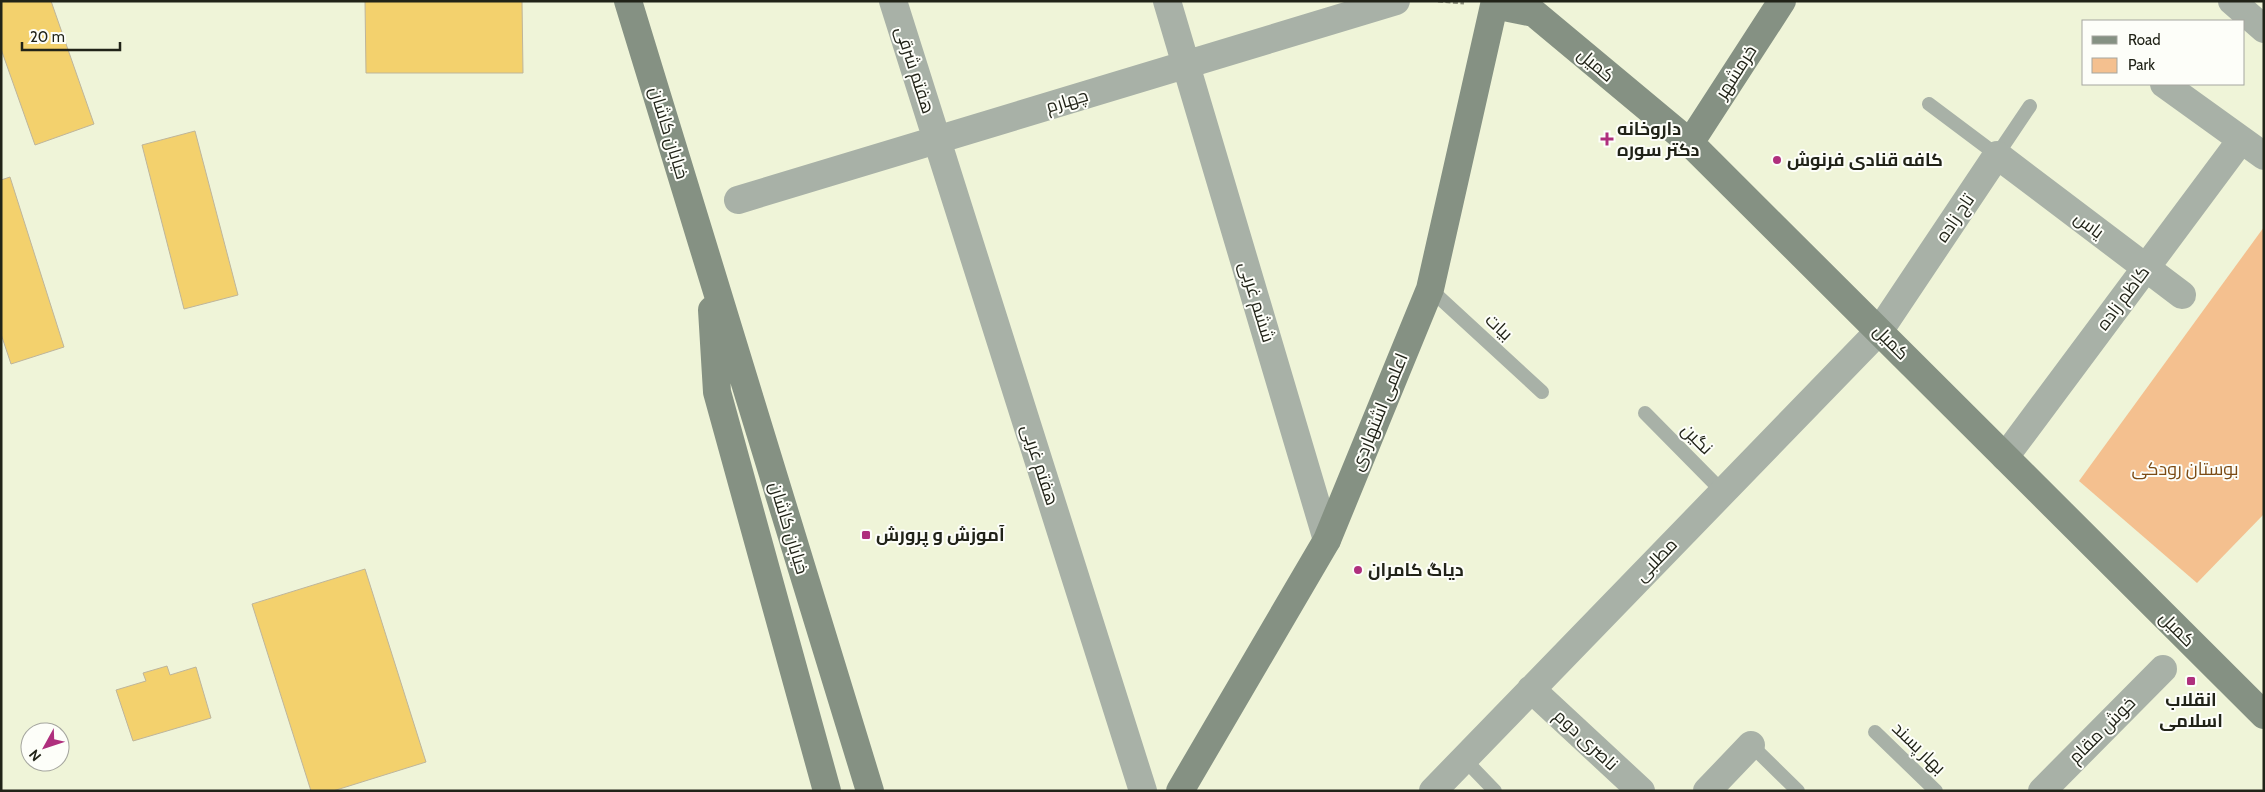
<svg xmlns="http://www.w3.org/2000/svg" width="2265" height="792" font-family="Cabin,Cairo,sans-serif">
	<rect width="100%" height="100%" fill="#eff4d8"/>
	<!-- green -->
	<path fill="#f4c08f" d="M2264,227V514L2197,583L2079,481Z"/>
	<!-- building -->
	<path fill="#f3d16d" stroke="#beb59b" d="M1,1H51L94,124L35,145L1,49Z
		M365,1H522L523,73H366Z
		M195,131L238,295L184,309L142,145Z
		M10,177L64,347L11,364L1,334V180Z
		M365,569L426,762L333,791H311L252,604Z
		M167,666L170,675L196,667L211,718L133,741L116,690L146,681L143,673Z"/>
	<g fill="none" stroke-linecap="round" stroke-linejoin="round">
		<!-- path -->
		<path stroke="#909480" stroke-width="3" stroke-dasharray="5 2.5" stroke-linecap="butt" d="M1438,1L1464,3"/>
		<!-- lane -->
		<path stroke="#a8b1a7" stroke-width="14" d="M1929,104L1997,155L2030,106
			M1430,289L1542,392
			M1645,413L1723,492
			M1875,732L1936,791
			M1751,745L1798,791
			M1464,759L1495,791"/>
		<!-- street -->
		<path stroke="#a8b1a7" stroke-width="28" d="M893,1L1143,791
			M1167,1L1327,540
			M2232,1L2264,29
			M2164,84L2264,156
			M738,200L1396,1
			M2005,457L2241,140
			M1531,689L1641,791
			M1433,791L1880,330L1997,155L2182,295
			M1707,791L1751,745
			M2042,791L2163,669"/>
		<!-- secondary -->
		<path stroke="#859183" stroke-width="28" d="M628,1L870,791
			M1494,5L1534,13L1690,143L2264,715
			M1690,143L1782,1
			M712,310L717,392L827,791
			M1180,791L1327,540L1430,289L1495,1"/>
	</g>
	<!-- markers -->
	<g fill="#af2f7d" stroke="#fdfef9" stroke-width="2">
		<path d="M1604.5 131.5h5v5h5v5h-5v5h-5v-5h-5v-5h5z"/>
		<circle cx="1777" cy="160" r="5"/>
		<rect x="861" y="530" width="10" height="10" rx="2.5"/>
		<circle cx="1358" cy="570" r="5"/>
		<rect x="2186" y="676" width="10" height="10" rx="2.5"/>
	</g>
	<g text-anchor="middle" stroke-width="4" stroke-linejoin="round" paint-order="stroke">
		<!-- street labels -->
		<g font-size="18" fill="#212318" stroke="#fdfef9">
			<text transform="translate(1596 65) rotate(40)" y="6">کمیل</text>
			<text transform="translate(915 70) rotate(72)" y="6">هفتم شرقی</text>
			<text transform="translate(1736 72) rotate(-57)" y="6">خرمشهر</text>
			<text transform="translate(1067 101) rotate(-17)" y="6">چهارم</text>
			<text transform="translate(669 133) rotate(73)" y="6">خیابان کاشان</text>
			<text transform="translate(1955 218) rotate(-56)" y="6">تاج زاده</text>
			<text transform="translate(2089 225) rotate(37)" y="6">یاس</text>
			<text transform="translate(2123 298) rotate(-53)" y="6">کاظم زاده</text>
			<text transform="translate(1257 302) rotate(73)" y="6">ششم غربی</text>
			<text transform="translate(1499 327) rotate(43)" y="6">بیات</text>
			<text transform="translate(1891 342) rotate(45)" y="6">کمیل</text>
			<text transform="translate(1379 412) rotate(-68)" y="6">اعلمی اشتهاردی</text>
			<text transform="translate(1697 439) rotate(45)" y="6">نگین</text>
			<text transform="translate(1040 465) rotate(72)" y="6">هفتم غربی</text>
			<text transform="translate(789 528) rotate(73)" y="6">خیابان کاشان</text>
			<text transform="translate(1656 560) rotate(-46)" y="6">مطلبی</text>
			<text transform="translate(2177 629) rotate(45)" y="6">کمیل</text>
			<text transform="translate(2102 730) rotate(-45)" y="6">خوش مقام</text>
			<text transform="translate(1586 740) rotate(43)" y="6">ناصری دوم</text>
			<text transform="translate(1919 748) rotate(44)" y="6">بهار پسند</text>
		</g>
		<!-- poi labels -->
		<g font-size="18" font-weight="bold" fill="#212318" stroke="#fdfef9" text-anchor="start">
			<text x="1617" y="135">داروخانه<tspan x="1617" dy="21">دکتر سوره</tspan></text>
			<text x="1787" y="166">کافه قنادی فرنوش</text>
			<text x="876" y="541">آموزش و پرورش</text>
			<text x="1368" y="576">دیاگ کامران</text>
			<text x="2191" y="706" text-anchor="middle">انقلاب<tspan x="2191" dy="21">اسلامی</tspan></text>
		</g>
		<!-- park labels -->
		<g font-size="18" fill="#7b4b14" stroke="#fdfef9">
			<text x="2185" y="475">بوستان رودکی</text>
		</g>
	</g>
	<!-- border -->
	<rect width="2265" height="792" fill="none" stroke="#212318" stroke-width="5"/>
	<!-- legend -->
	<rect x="2082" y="20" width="162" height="65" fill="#fdfef9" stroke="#a5a69f"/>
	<rect x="2092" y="36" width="25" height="8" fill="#859183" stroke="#a5a69f"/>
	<text x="2128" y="45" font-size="15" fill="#212318">Road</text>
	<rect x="2092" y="58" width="25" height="15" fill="#f4c08f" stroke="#a5a69f"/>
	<text x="2128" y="70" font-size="15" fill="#212318">Park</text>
	<!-- north arrow -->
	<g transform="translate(45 747) rotate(230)"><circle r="24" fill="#fdfef9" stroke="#a5a69f"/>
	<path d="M0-4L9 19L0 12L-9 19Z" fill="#af2f7d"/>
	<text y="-8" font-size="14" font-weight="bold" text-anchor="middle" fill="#212318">N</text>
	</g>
	<!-- scale -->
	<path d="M22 42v8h98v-8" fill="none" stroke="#212318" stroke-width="2.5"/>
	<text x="30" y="42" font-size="15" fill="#212318" stroke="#fdfef9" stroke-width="4" paint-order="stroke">20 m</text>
</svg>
